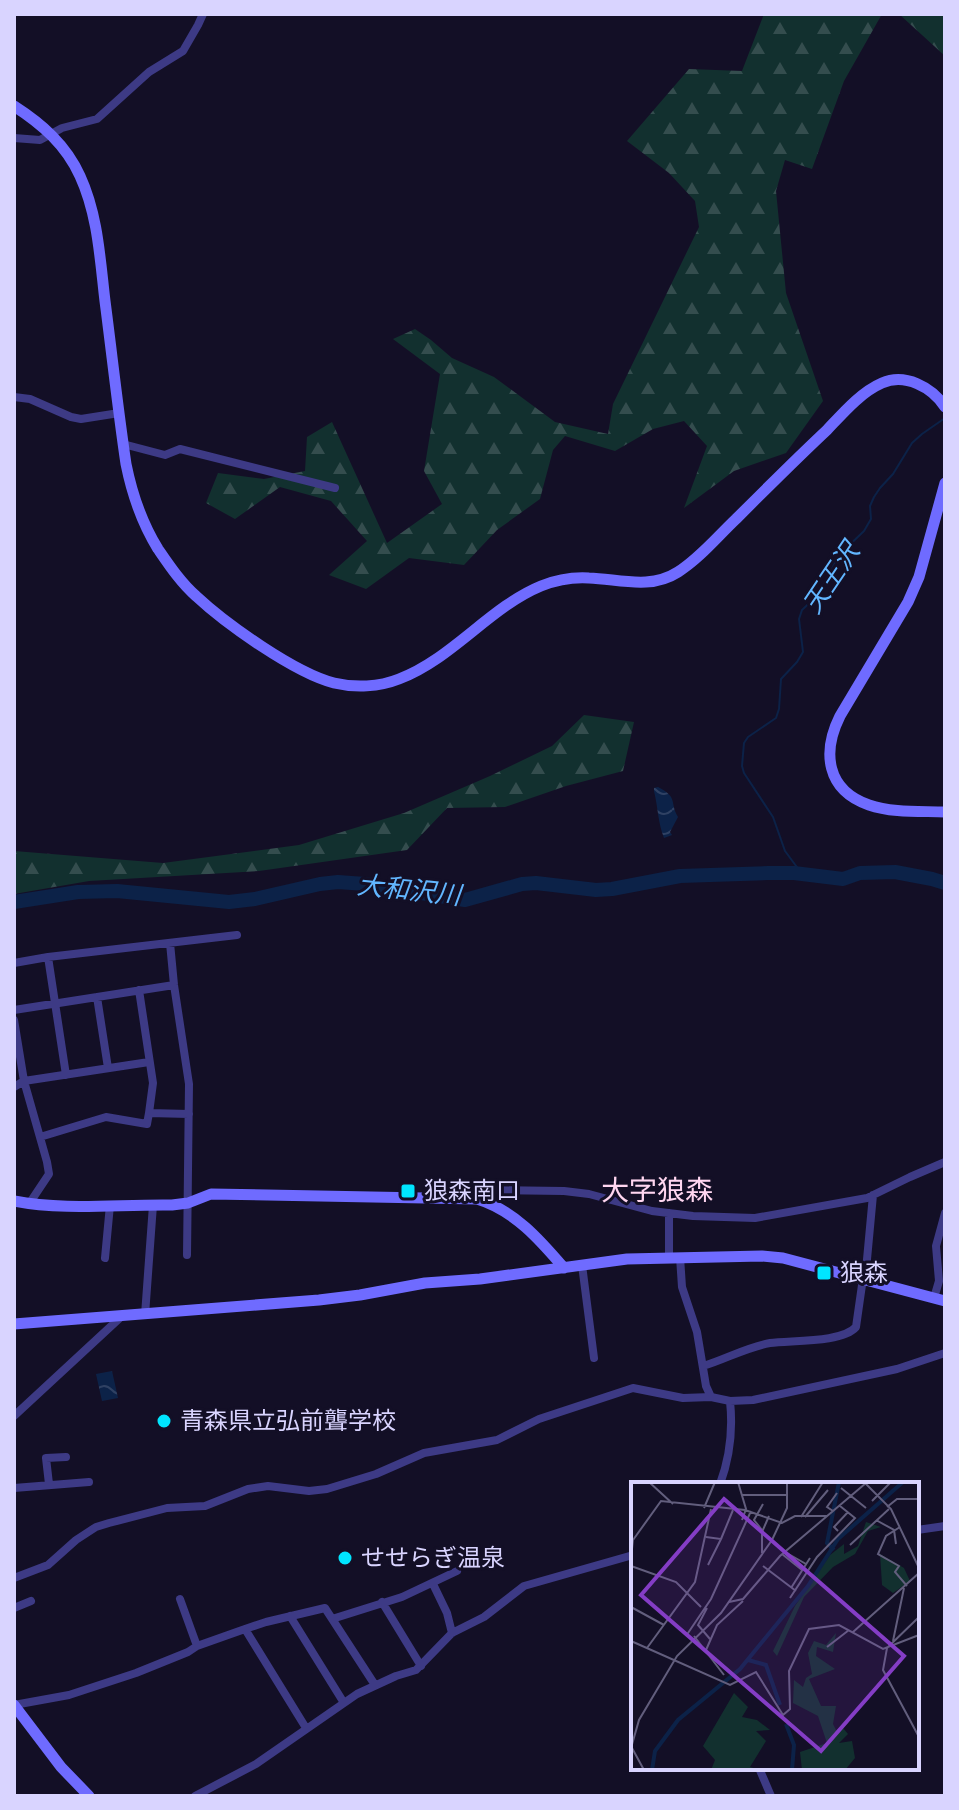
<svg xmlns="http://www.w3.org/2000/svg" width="959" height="1810" font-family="Signika,'Noto Sans JP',sans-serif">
	<defs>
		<pattern id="forest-firs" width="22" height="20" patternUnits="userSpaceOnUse" patternTransform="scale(2)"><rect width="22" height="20" fill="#12302f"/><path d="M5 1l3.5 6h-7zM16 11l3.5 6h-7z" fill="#344d4e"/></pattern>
		<pattern id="water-waves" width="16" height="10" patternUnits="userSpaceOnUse" patternTransform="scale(2)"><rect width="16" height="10" fill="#0c2248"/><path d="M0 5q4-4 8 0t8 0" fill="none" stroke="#2f4163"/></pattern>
	</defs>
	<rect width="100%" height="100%" fill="#130f26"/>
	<!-- forest -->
	<path fill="url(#forest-firs)" d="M764,14H882L844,81L812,169L785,160L776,191L786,293L823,401L786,453L734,471L684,508L707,446L684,421L653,429L615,451L565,436L553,450L540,499L497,530L464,565L409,558L366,589L329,575L367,541L331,501L280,487L235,519L206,503L218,473L264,479L305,471L307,437L332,422L387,543L442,504L424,471L440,374L393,339L415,329L431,340L452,358L494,377L555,422L608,434L613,404L699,227L695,201L669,173L627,141L689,69L742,71Z
		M899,14H945V56Z
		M584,715L634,722L623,771L566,786L505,807L447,808L407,850L259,871L89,881L14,894V851L163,863L299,845L404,813L490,776L552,746Z"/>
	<!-- water -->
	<path fill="url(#water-waves)" d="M658,787C679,798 669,802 678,817L670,832L672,835L664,838C658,823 658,807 654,791V788Z
		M112,1371L118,1398L102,1401L96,1374Z"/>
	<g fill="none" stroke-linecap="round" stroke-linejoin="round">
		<!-- stream -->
		<path stroke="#0c2248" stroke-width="2" d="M802,874L785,851L773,817L744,773L742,766L744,743L748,737L776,718L779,709L781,679L797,662L803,652L799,619L802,610L819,594L839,555L864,531L871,519L870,506L874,497L880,488L893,474L912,443L922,434L945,418"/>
		<!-- river -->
		<path stroke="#0c2248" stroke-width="14" d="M14,902L78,892L117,891L229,902L255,899L320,884L338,882L365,884L465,900L522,884L536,883L596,890L612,889L680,876L768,873H794L843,879L860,873L895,872L932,879L945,883"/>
		<!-- street -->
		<path stroke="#3d3a85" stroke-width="8" d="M14,138L40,140L62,128L97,119L149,72L183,51L198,25L203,14
			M14,397L30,399L71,417L81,419L119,413
			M123,444L165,455L180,449L335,488
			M170,943L174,985L189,1084L187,1255
			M48,957L66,1075
			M14,963L48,957L237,935
			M139,990L153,1083L149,1113L189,1114
			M97,997L108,1068
			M14,1010L174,985
			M14,1020L24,1081L47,1162L49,1174L29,1204
			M14,1087L24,1081L149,1062
			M40,1137L106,1117L147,1124L149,1113
			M477,1199V1190L564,1191L589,1194L652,1211L693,1216L755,1218L867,1198L910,1177L945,1162
			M669,1257V1213
			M680,1257L682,1287L697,1332L706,1386L711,1397
			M105,1258L110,1205
			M582,1265L594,1358
			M934,1298L939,1281L936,1246L945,1213
			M145,1315L153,1205
			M703,1366C726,1359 747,1347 770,1343C791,1340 842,1343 856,1327L863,1278L866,1270L873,1195
			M14,1416L122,1316
			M49,1484L46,1458L66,1457
			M720,1484C730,1457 733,1429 730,1401
			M14,1488L89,1482
			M917,1530L945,1526
			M14,1578L48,1565L76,1540L96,1527L109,1523L167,1508L205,1506L248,1489L268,1486L309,1491L327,1489L376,1474L424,1453L497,1440L539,1419L633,1388L683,1398L711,1397L730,1401L753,1400L897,1369L945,1353
			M433,1584L447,1613L452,1633
			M180,1599L197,1646
			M382,1602L421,1666
			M14,1608L31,1601
			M290,1616L344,1703
			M332,1619L402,1597L457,1571
			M14,1705L69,1695L136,1673L188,1652L197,1646L245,1629
			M306,1728L245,1629L266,1622L325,1608L375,1685
			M759,1768L771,1796
			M195,1796L256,1764L357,1694L396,1676L416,1670L452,1633L484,1617L524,1586L633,1555"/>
		<!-- secondary -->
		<path stroke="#6f6bff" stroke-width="11" d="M14,106C42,124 66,145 80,176C98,215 100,259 105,301C112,355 118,410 126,464C132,494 142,523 158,549C169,565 181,583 196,596C226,624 295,673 334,683C355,688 379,687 399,679C452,659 490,607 541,586C556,580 573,577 589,578C619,579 650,590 678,572C700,558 717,537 736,519C766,489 796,459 827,430C843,413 861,392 882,383C905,373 932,387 945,407
			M945,483L919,577L908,602L840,716C822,752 826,790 869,805C892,813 921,811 945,812
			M14,1201C66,1211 119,1204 172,1205L188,1203L211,1194L477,1199C514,1210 540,1240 564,1268
			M14,1324L319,1300L360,1295L425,1283L480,1279L627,1259L762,1256L783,1258L945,1301
			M14,1705L61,1767L89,1796"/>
	</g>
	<!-- markers -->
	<g fill="#00e5ff" stroke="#130f26" stroke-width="3">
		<rect x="400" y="1183" width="16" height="16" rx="4"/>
		<rect x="816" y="1265" width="16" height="16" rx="4"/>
		<circle cx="164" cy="1421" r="8"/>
		<circle cx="345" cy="1558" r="8"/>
	</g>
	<g text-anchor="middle" stroke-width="6" stroke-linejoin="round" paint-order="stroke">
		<!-- poi labels -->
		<g font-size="24" fill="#d9d4ff" stroke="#130f26" text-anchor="start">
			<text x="424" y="1199">狼森南口</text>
			<text x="840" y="1281">狼森</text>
			<text x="180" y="1429">青森県立弘前聾学校</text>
			<text x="361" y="1566">せせらぎ温泉</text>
		</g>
		<!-- water labels -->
		<g font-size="26" font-style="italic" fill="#62b6ff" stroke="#130f26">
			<text transform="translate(831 578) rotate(-56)" y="9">天王沢</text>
			<text transform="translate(409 890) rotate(6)" y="9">大和沢川</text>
		</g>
		<!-- quarter labels -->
		<g font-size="28" fill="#ffd6f0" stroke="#130f26">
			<text x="657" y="1200">大字狼森</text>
		</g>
	</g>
	<!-- overview -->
	<g transform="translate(631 1482)">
		<rect width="288" height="288" fill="#130f26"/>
		<path d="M235,40L250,45L237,49L224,72L202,85L173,115L146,174L142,169L164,124L199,73L213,62V72L227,64ZM205,151L202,170L186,165L185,174L204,187L178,197L190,224H205L202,242L206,250L212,246L217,252L208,261L221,259L224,276L214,288H171L169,270L196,261L187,234L162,221L163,198L172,205L175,196L181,192L177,171L183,159L195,163ZM103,211L117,225L111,235L126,238L139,248L125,249L135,259L119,285L130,288H80L84,278L72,264Z" fill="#12302f"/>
		<path d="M249,72L273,86L279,99L262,111L251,103Z" fill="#12302f"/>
		<path fill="none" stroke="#0c2248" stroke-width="4" d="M203,68L196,61L208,0M117,178L135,183L149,223M155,242L163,263L161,288M21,288L24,269L47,238L109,187L177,104L207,57L272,0"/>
		<path fill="none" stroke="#625e7d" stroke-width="2" d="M18,0L42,22M107,0L115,27L111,38M233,0L260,27L288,86M210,6L235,26M110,13H157M241,19L260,0M256,25L266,17H288M73,26L84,0M202,29L196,25L206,11M170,35L192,0M174,35L197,8M245,38L263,48L265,62M269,45L255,54L247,72L268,84L264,90L276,104M131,48L123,38L132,22M207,49L203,45L217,30M75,55L90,57L77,83M90,57L102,28M219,63L258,27M154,70L175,82M131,71V50L138,34M151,72L171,88M0,76L2,58L30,19L114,28L151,41L164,34H197M0,84L45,100L70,125M132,84L165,109M160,106L179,76M159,116L186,75L224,36L209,24M98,120L112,117L149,74L235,1M0,125L33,143M76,126L67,143L79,157M288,135L256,166L252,188L288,255M222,150L288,91M55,154L80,117L120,29M63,154L93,193M0,159L99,203L125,190L152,233L159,227L158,189L178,147L208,143L252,167L288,153M262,159L273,106M196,165L218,148M16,166L64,100L80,27M75,168L86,143L112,119M0,266L8,238L46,174L90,131L141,58L156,26V0M1,266L13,288"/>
		<path fill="#843dc5" fill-opacity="0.15" stroke="#843dc5" stroke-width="4" d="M93,17L273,174L190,269L10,113Z"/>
		<rect width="288" height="288" fill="none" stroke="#d9d4ff" stroke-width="4"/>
	</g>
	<!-- border -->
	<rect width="959" height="1810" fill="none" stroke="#d9d4ff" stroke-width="32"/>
</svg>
